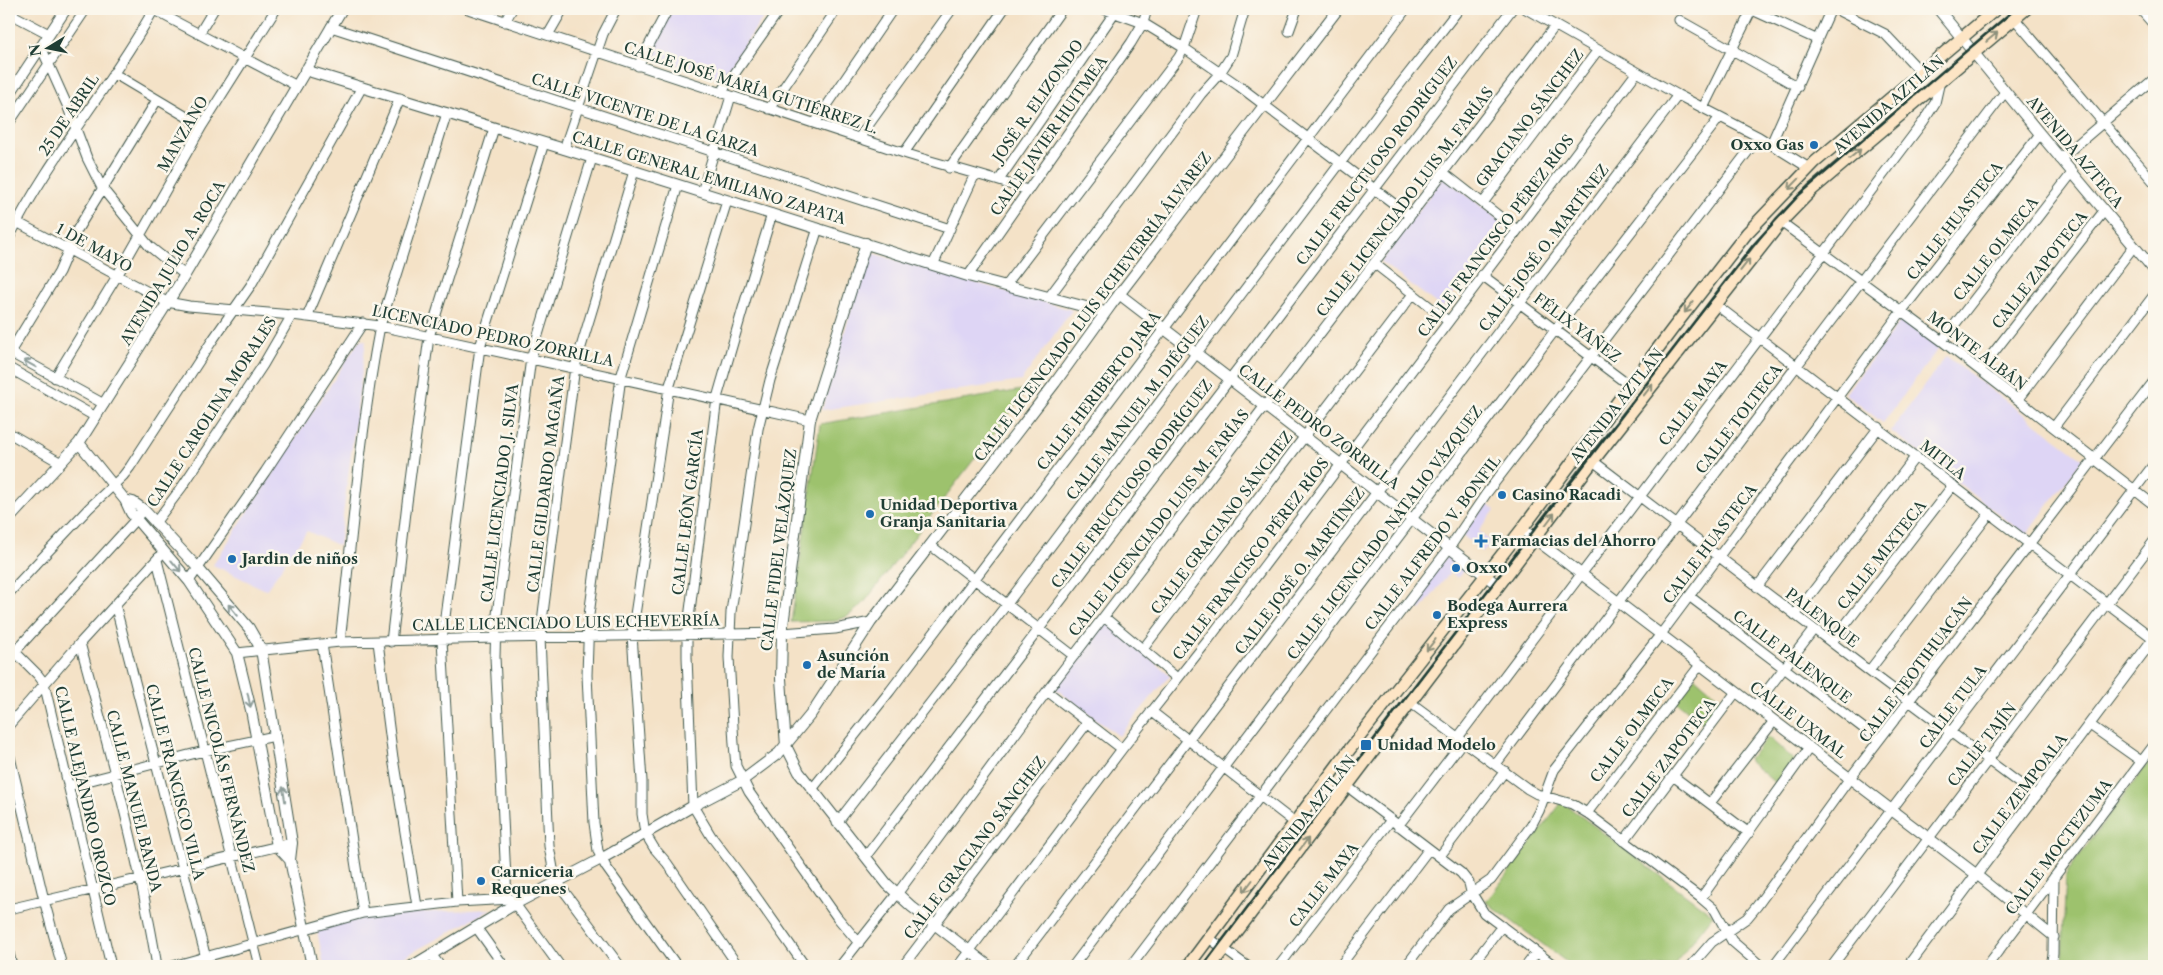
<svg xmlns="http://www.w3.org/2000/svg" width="2163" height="975" font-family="'Libre Caslon Text',serif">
	<rect width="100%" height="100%" fill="#fbf7ec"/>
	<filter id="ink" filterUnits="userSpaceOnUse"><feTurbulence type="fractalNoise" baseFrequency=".02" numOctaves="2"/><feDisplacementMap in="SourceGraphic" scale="10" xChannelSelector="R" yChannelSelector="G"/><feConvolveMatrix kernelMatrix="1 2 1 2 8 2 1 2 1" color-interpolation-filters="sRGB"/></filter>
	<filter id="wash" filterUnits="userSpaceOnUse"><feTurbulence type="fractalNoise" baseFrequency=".0096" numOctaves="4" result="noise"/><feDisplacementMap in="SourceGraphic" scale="20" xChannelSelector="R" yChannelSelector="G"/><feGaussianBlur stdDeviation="1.12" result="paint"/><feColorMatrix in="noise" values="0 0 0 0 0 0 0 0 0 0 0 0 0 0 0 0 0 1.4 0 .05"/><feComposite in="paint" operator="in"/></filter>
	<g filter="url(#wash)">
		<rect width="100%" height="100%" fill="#f4e2c7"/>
		<!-- built -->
		<path fill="#ded5f5" d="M673,9H769L721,79L647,55Z
			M1443,177L1506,225L1442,308L1381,262Z
			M868,252L1072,310L1021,381L822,410Z
			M1902,319L1940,346L1883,423L1845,394Z
			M366,340L339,546L307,531L266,590L213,565L359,341Z
			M1946,356L2083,459L2026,535L1891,431Z
			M1487,504L1495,510L1479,531L1491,542L1483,552L1461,534Z
			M1447,555L1465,568L1458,578L1450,572L1421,610L1412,603Z
			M1105,620L1170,675L1119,736L1052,686Z
			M492,909L400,959L394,966H324L317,930L369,915Z"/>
		<!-- green -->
		<path fill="#9dc26d" stroke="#5e8050" d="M1028,389L863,604L848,616L836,621L791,622L820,424Z
			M1695,677L1720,699L1702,723L1676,701Z
			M1768,737L1794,760L1775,783L1748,760Z
			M2154,755V966H2070L2062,960L2066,874Z
			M1562,802L1713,915L1673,966H1572L1486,902Z"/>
	</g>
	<g filter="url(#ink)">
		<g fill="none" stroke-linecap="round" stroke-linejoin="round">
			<!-- minor casing -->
			<g stroke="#3f564a" stroke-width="11">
				<path id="minor" d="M152,9L297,86
					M468,9L904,153C945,166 987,176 1027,190
					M1104,9L1143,23L1184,48L1239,86L1410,216
					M1526,9L1678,95L1759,137L1809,168
					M1750,9L1818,40
					M1835,9L1885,34L1922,73
					M2140,9L2154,25
					M9,13L49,34
					M2014,18L2154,182
					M1679,20L1798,87
					M505,22L512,9
					M331,27L950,229
					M1289,31L1297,9
					M199,34L214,9
					M548,35L563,9
					M41,47L67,105L87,158L102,188L149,246L185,275
					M638,66L668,9
					M113,73L202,126
					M721,93L780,9
					M1703,108L1752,9
					M769,109L837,9
					M9,123L86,9
					M815,123L893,9
					M859,138L952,9
					M1771,144L1831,9
					M564,149L603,34L616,9
					M904,153L1004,9
					M2060,159L2154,79
					M949,168L1062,9
					M1444,173L1517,230
					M999,180L1115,12
					M702,192L731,96
					M727,201L669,388L632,635L642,781V814L645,833L654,848L667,863L738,966
					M1483,203L1598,50
					M772,214L746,298L717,398L687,634V657L693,806L711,836L745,881L805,966
					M9,218L167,302L189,306L292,315L380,326L810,420
					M1781,222L1942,341L2154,505
					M818,228L770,380L758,429L731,612L729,657L734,744L736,766L749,792L837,917L859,943
					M9,238C49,157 110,88 154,9
					M1375,264L1448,321
					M933,265L975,174
					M1482,275L1630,386
					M968,276L1131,43L1143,23L1147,9
					M1005,286L1179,57L1184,48L1197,9
					M1049,297L1201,94L1220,73L1231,56L1245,9
					M1715,304L2154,639
					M307,317L400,98
					M1942,341L2072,173
					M9,352L104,404
					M9,354L59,272L77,230L157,100
					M9,368L96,417
					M1980,370L2104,211
					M55,378L117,276L202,126L276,9
					M2018,399L2134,246
					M2054,427L2154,295
					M9,433L61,463
					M1593,461L1869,671L2036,796
					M155,523L182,487L263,365L292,315
					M930,545L1074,656
					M157,560L259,966
					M189,581L265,472L363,323
					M1757,587L1879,427
					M9,593L89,508L123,476L130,467L214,338L251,285L362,87
					M1689,596L1879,740
					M115,604L208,966
					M1795,615L1916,456
					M1104,617L1177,678
					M340,642C352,537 360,430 380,326L447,113
					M378,642L393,758L417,906
					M391,642L407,503L429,337L494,128
					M1832,642L1953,485
					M80,643C109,750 139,857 157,966
					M322,644L363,913
					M9,646L38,675L44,683L111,966
					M1143,649L1413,294
					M237,653L340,642L495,638L782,633L835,629L871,622
					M9,658L136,519L143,509
					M1869,671L1990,513
					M1047,691L1122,749
					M1411,703L1528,789L1537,794L1572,804L1587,813L1701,898L1715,910L1732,941L1761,966
					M1755,706L1814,629
					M1151,711L1295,823
					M9,725L80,643L159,557
					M2090,725L2141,761
					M1459,736L1923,122L1935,103L1940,81
					M9,753L44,900L62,966
					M1496,764C1666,540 1834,315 2005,92
					M1673,776L1749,833
					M68,786L204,751L275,736
					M1348,787L1461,873L1469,883L1471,892L1484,913L1555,966
					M813,788L890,691L1406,9
					M1710,803L1774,721
					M1587,813L1700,665
					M837,823L1007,604L1394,92L1459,9
					M1398,826L1463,741
					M1624,841L1736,692
					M866,856L1512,9
					M1440,856L1505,771
					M1977,875L2054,937
					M1701,898L1809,748
					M507,899L495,657L496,622L531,358L592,158
					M457,902L442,640L480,347L544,143
					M515,904L560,966
					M9,909L292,843
					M476,927L504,966
					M1209,938L1247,966
					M9,953L12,966
					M431,954L440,966
					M173,966L363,913L457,902L512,899
					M620,966L558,883L554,874L549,846L540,637L561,472L575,367L634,171
					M677,966L606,867L598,851L594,823L587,675L589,615L621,377L678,185
					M840,966L897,894L1047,691L1555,26
					M903,966L1088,722
					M958,966L1122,749L1209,639L1637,72
					M1015,966C1238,677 1457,386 1678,95
					M1073,966L1556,329L1720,117
					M1131,966L1450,547L1486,494L1759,137
					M1279,966L1391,820
					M1340,966L1429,849
					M1406,966L1449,909L1491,880L1531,826L1539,811L1554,770L1661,634L1901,312L2040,134
					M1471,966L1502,926
					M1526,966L1536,953
					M1691,966L1712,942L1747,918L1757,906L1850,778L2154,381
					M1773,966L2154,464
					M1832,966L2154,541
					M1987,966L2154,745
					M2051,966L2053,954L2054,877"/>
			</g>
			<!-- tertiary casing -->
			<g stroke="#3f564a" stroke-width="12">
				<path id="tertiary" d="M1938,9L2040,134L2154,270
					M305,70L564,149L968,276L1105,312
					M9,95L66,9
					M866,243L810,420L782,633L781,679L786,746L799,772L887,884L912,907L989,966
					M1119,294L1499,586
					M79,443L125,500L131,513L189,581L237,653L251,710L277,846L290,860
					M125,500L133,502L143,509L197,567L249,628L261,649L292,843L290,860L312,966
					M9,519L79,443L185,275L342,9
					M1522,529L1977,875
					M412,966L515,904L601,859L693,806L743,780L779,753L811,714L871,622L1055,383L1111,305L1338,9
					M1908,966L2154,638"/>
			</g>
			<!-- secondary casing -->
			<g stroke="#3f564a" stroke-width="14">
				<path id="secondary" d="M1188,966L1339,763L1522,529L1674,327L1747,233L1815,162L1996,9
					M1211,966L1593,461L1781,222L1813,189L2026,9"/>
			</g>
			<!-- minor -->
			<use href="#minor" stroke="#fff" stroke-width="9"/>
			<!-- tertiary -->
			<use href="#tertiary" stroke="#fff" stroke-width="10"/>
			<!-- secondary -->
			<use href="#secondary" stroke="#fde5c5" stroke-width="11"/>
			<!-- rail -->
			<path stroke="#1f3d34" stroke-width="2.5" d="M1203,966L1402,702L1754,244L1799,195L2015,9"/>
		</g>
		<!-- one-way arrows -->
		<defs><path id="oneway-shaft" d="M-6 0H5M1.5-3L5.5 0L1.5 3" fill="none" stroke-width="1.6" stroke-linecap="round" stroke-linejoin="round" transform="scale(1.25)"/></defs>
		<g stroke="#8e917c">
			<use href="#oneway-shaft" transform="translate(1992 37) rotate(-40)"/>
			<use href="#oneway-shaft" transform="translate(1855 154) rotate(-40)"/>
			<use href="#oneway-shaft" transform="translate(1794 184) rotate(134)"/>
			<use href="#oneway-shaft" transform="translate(1745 265) rotate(-52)"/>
			<use href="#oneway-shaft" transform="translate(1689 307) rotate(128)"/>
			<use href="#oneway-shaft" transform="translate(1648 390) rotate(-52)"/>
			<use href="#oneway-shaft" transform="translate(1550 519) rotate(-53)"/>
			<use href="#oneway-shaft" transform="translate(1431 645) rotate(128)"/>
			<use href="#oneway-shaft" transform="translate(1304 844) rotate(-53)"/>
			<use href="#oneway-shaft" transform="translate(1248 886) rotate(127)"/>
		</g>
		<g stroke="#8f9e9a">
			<use href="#oneway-shaft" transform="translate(30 364) rotate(-151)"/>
			<use href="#oneway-shaft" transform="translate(176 566) rotate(50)"/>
			<use href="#oneway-shaft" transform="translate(233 610) rotate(-130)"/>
			<use href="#oneway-shaft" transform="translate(249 700) rotate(78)"/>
			<use href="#oneway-shaft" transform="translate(284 794) rotate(-99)"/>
		</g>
	</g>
	<!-- markers -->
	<g fill="#1f6fb2" stroke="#fbf7ec" stroke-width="2">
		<circle cx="1814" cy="145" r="5"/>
		<circle cx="1502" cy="495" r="5"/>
		<circle cx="870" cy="514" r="5"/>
		<path d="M1478.5 533.5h5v5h5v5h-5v5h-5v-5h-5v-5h5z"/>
		<circle cx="232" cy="559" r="5"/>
		<circle cx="1456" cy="568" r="5"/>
		<circle cx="1437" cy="615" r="5"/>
		<circle cx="807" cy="665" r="5"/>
		<rect x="1360" y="739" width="12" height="12" rx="2.5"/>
		<circle cx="481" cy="881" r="5"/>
	</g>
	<g text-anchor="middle" stroke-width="5" stroke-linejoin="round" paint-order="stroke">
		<!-- street labels -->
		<g font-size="15" fill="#1f3d34" stroke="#fbf7ec">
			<text transform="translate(751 88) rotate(18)" y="5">CALLE JOSÉ MARÍA GUTIÉRREZ L.</text>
			<text transform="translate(1038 101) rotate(-55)" y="5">JOSÉ R. ELIZONDO</text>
			<text transform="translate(1889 105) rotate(-41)" y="5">AVENIDA AZTLÁN</text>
			<text transform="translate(69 115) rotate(-56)" y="5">25 DE ABRIL</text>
			<text transform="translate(645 115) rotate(18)" y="5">CALLE VICENTE DE LA GARZA</text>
			<text transform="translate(1530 118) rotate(-53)" y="5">GRACIANO SÁNCHEZ</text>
			<text transform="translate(183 134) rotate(-60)" y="5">MANZANO</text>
			<text transform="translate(1049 136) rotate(-55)" y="5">CALLE JAVIER HUITMEA</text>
			<text transform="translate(2075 152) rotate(50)" y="5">AVENIDA AZTECA</text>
			<text transform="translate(1377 161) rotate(-53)" y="5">CALLE FRUCTUOSO RODRÍGUEZ</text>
			<text transform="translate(709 178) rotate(17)" y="5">CALLE GENERAL EMILIANO ZAPATA</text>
			<text transform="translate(1405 202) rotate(-53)" y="5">CALLE LICENCIADO LUIS M. FARÍAS</text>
			<text transform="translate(1955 221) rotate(-52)" y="5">CALLE HUASTECA</text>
			<text transform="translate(1496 236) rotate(-53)" y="5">CALLE FRANCISCO PÉREZ RÍOS</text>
			<text transform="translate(94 248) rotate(29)" y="5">1 DE MAYO</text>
			<text transform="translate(1544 248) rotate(-53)" y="5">CALLE JOSÉ O. MARTÍNEZ</text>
			<text transform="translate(1996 249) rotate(-52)" y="5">CALLE OLMECA</text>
			<text transform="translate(173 263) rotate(-59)" y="5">AVENIDA JULIO A. ROCA</text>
			<text transform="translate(2040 270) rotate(-52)" y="5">CALLE ZAPOTECA</text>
			<text transform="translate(1093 307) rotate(-53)" y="5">CALLE LICENCIADO LUIS ECHEVERRÍA ÁLVAREZ</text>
			<text transform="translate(1577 328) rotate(37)" y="5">FÉLIX YÁÑEZ</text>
			<text transform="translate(493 336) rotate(12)" y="5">LICENCIADO PEDRO ZORRILLA</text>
			<text transform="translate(1977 351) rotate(37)" y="5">MONTE ALBÁN</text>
			<text transform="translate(1099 391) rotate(-53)" y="5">CALLE HERIBERTO JARA</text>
			<text transform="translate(1693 403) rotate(-53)" y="5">CALLE MAYA</text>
			<text transform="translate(1617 406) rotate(-52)" y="5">AVENIDA AZTLÁN</text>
			<text transform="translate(1138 408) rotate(-53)" y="5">CALLE MANUEL M. DIÉGUEZ</text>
			<text transform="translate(212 412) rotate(-57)" y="5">CALLE CAROLINA MORALES</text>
			<text transform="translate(1739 419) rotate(-53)" y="5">CALLE TOLTECA</text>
			<text transform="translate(1319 427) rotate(37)" y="5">CALLE PEDRO ZORRILLA</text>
			<text transform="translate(1943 460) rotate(38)" y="5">MITLA</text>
			<text transform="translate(546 484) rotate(-83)" y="5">CALLE GILDARDO MAGAÑA</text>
			<text transform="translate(1132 484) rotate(-53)" y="5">CALLE FRUCTUOSO RODRÍGUEZ</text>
			<text transform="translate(500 493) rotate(-83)" y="5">CALLE LICENCIADO J. SILVA</text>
			<text transform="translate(688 512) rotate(-83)" y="5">CALLE LEÓN GARCÍA</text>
			<text transform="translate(1159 523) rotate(-52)" y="5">CALLE LICENCIADO LUIS M. FARÍAS</text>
			<text transform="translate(1222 523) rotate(-53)" y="5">CALLE GRACIANO SÁNCHEZ</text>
			<text transform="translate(1385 533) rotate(-53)" y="5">CALLE LICENCIADO NATALIO VÁZQUEZ</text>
			<text transform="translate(1433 543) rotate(-53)" y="5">CALLE ALFREDO V. BONFIL</text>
			<text transform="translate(1710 544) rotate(-53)" y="5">CALLE HUASTECA</text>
			<text transform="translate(779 550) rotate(-83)" y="5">CALLE FIDEL VELÁZQUEZ</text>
			<text transform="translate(1882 555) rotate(-52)" y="5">CALLE MIXTECA</text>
			<text transform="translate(1251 559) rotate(-53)" y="5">CALLE FRANCISCO PÉREZ RÍOS</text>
			<text transform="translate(1300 571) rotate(-53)" y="5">CALLE JOSÉ O. MARTÍNEZ</text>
			<text transform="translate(1822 618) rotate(37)" y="5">PALENQUE</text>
			<text transform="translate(566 623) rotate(-1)" y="5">CALLE LICENCIADO LUIS ECHEVERRÍA</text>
			<text transform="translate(1792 657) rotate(37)" y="5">CALLE PALENQUE</text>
			<text transform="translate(1916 670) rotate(-53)" y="5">CALLE TEOTIHUACÁN</text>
			<text transform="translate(1953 707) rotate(-53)" y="5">CALLE TULA</text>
			<text transform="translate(1798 720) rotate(37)" y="5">CALLE UXMAL</text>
			<text transform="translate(1632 730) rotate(-53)" y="5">CALLE OLMECA</text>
			<text transform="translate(1982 745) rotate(-52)" y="5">CALLE TAJÍN</text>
			<text transform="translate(1669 758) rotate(-53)" y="5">CALLE ZAPOTECA</text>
			<text transform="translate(221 760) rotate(76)" y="5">CALLE NICOLÁS FERNÁNDEZ</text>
			<text transform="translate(175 782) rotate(76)" y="5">CALLE FRANCISCO VILLA</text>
			<text transform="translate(2020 794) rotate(-53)" y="5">CALLE ZEMPOALA</text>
			<text transform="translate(85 796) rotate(77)" y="5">CALLE ALEJANDRO OROZCO</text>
			<text transform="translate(134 801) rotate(76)" y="5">CALLE MANUEL BANDA</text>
			<text transform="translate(1309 813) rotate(-52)" y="5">AVENIDA AZTLÁN</text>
			<text transform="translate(2059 847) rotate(-53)" y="5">CALLE MOCTEZUMA</text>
			<text transform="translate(975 848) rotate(-53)" y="5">CALLE GRACIANO SÁNCHEZ</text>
			<text transform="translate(1324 885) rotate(-52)" y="5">CALLE MAYA</text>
		</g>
		<!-- poi labels -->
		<g font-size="15" font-weight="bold" fill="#1f3d34" stroke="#fbf7ec" text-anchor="start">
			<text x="1804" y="150" text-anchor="end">Oxxo Gas</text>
			<text x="1512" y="500">Casino Racadi</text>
			<text x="880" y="510">Unidad Deportiva<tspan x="880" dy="17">Granja Sanitaria</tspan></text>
			<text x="1491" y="546">Farmacias del Ahorro</text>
			<text x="242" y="564">Jardin de niños</text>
			<text x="1466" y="573">Oxxo</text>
			<text x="1447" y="611">Bodega Aurrera<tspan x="1447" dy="17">Express</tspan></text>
			<text x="817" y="661">Asunción<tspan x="817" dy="17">de María</tspan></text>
			<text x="1377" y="750">Unidad Modelo</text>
			<text x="491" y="877">Carniceria<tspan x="491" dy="17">Requenes</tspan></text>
		</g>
	</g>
	<!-- margin -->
	<rect width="2163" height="975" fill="none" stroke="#fbf7ec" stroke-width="30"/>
	<!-- north arrow -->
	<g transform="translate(48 48) rotate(260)" stroke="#fbf7ec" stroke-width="4" paint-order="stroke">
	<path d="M0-4L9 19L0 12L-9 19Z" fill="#1f3d34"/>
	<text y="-8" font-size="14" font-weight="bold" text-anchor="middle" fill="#1f3d34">N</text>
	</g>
</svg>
